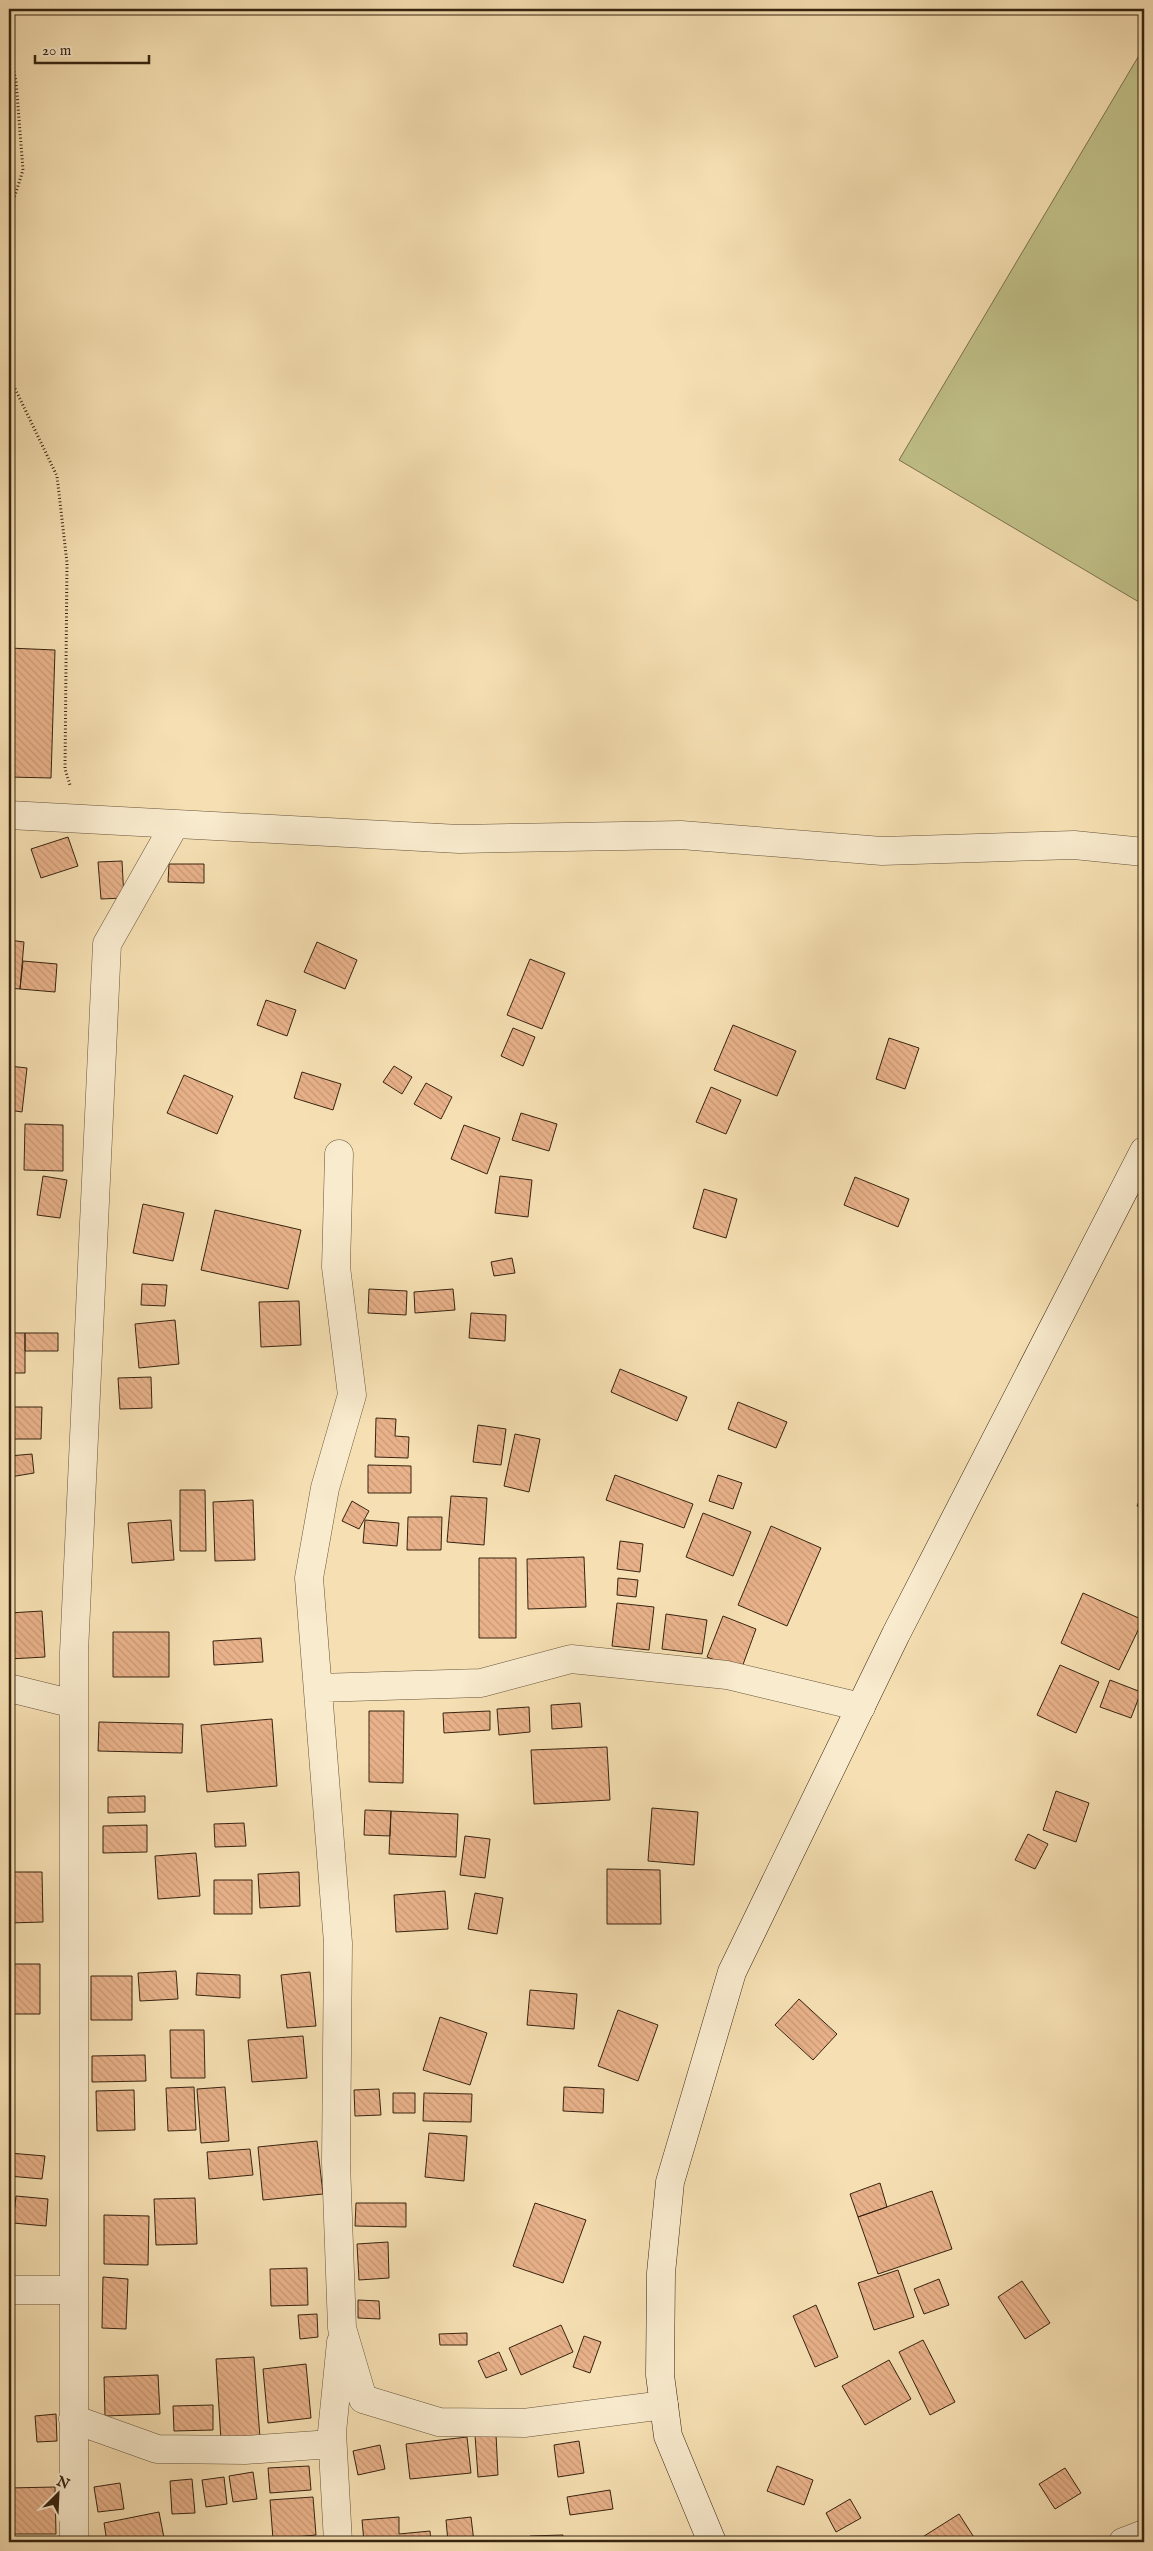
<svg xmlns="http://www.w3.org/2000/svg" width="1153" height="2551" font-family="'IM FELL English',serif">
	<defs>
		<pattern id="building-back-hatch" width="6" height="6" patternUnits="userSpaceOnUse" patternTransform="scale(1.25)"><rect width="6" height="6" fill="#e9b28a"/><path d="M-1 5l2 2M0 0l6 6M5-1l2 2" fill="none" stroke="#c89976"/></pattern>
	</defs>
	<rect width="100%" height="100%" fill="#f6e0b3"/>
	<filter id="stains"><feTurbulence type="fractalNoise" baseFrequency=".004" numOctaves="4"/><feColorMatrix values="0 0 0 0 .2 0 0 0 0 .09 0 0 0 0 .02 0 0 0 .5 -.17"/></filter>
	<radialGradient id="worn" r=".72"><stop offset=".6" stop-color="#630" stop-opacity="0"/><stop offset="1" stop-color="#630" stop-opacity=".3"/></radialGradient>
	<!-- park -->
	<path fill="#c1c189" stroke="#7c724d" d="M1144,47V605L899,460Z"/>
	<!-- building -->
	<path fill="url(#building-back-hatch)" stroke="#372411" d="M9,648L55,650L51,778L9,777Z
		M68,837L78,866L41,878L31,849Z
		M122,861L124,898L101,899L98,862Z
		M169,864H204V883L168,882Z
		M9,940L24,942L20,989L9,988Z
		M317,942L357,960L345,989L304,972Z
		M530,959L565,973L542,1029L507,1015Z
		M23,961L57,964L55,992L20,989Z
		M266,1000L296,1010L287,1036L257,1025Z
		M733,1025L796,1051L777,1096L714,1070Z
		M513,1028L535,1037L523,1066L501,1056Z
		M889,1038L919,1048L905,1089L876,1079Z
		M9,1066L27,1068L22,1112L9,1110Z
		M394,1066L412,1077L402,1094L383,1082Z
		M302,1072L341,1084L333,1110L294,1098Z
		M184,1075L233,1096L217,1134L167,1113Z
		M426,1083L452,1097L441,1119L414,1104Z
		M711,1087L741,1100L726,1134L696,1122Z
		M521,1113L557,1124L549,1151L512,1140Z
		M25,1124L63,1125V1171L24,1170Z
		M464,1125L500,1138L487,1174L451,1159Z
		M43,1176L67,1180L60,1218L37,1215Z
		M500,1176L532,1180L528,1217L495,1213Z
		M855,1177L909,1199L898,1227L844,1205Z
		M704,1189L737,1199L726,1238L693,1228Z
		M143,1204L184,1213L173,1261L133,1253Z
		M215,1210L301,1230L288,1289L201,1270Z
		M512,1258L515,1273L494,1276L491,1262Z
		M142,1284L167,1285L165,1306L141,1305Z
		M369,1289L407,1291L406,1315L368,1313Z
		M453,1289L455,1310L415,1313L414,1292Z
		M299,1301L301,1345L261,1347L259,1302Z
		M471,1313L506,1315L505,1341L469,1338Z
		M175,1320L179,1364L139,1368L135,1324Z
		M9,1333H25V1373H9Z
		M25,1333H58V1351H25Z
		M620,1369L687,1397L677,1421L611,1392Z
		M151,1377L152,1408L120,1409L118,1378Z
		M738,1402L787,1422L776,1448L728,1429Z
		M12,1407H42L41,1439H11Z
		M376,1418L396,1419L395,1436L409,1437L408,1458L375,1457Z
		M478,1425L506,1429L501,1465L473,1462Z
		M515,1434L540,1439L529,1492L504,1486Z
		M32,1454L34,1473L10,1477L9,1456Z
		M368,1465L411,1466V1493H368Z
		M615,1475L693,1504L684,1528L606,1500Z
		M718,1475L742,1483L733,1509L709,1501Z
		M1144,1489V1509L1137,1506Z
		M180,1490H205L206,1551H180Z
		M451,1496L487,1498L484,1545L447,1542Z
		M253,1500L255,1560L215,1561L213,1502Z
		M352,1501L369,1511L359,1529L342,1521Z
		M703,1513L751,1532L733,1576L686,1557Z
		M408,1517H442L441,1550H407Z
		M171,1520L174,1560L132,1563L128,1523Z
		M365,1520L399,1523L397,1546L363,1543Z
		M771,1526L821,1548L787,1626L738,1605Z
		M620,1541L643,1544L640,1572L617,1569Z
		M584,1557L586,1607L528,1609L527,1559Z
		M479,1558H516V1638H479Z
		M618,1578L638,1580L636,1597L617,1595Z
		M1083,1593L1143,1620L1119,1670L1061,1643Z
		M617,1603L654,1607L649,1650L612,1646Z
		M42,1611L45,1657L9,1659V1613Z
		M666,1614L707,1620L702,1654L662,1649Z
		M723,1616L756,1629L741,1670L707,1657Z
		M113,1632H169V1677H113Z
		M261,1638L263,1662L214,1665L213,1641Z
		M1060,1665L1099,1682L1076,1733L1037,1715Z
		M1110,1680L1141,1692L1131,1718L1100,1707Z
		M580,1703L582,1727L552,1729L551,1705Z
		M529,1707L530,1732L499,1735L497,1709Z
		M369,1711H404L403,1783L369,1782Z
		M490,1711V1730L444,1733L443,1713Z
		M272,1719L277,1786L207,1792L201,1725Z
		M99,1722L183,1724L182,1753L98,1751Z
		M607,1747L610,1800L534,1804L531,1750Z
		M1056,1791L1089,1803L1076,1842L1043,1830Z
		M145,1796V1812L108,1813V1797Z
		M652,1808L698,1812L694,1865L648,1861Z
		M365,1810L391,1811L390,1836L364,1835Z
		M391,1811L458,1814L456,1857L389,1854Z
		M244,1823L246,1846L215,1847L214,1824Z
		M147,1825V1852L103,1853V1826Z
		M1028,1834L1048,1844L1035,1869L1015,1860Z
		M465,1836L490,1839L485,1878L460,1875Z
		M196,1853L200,1896L158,1899L155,1856Z
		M607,1869L660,1870L661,1924H607Z
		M9,1872H42L43,1922L9,1923Z
		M299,1872L300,1906L260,1908L258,1874Z
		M214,1880H252V1914H214Z
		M445,1891L448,1929L396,1932L394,1895Z
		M475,1893L503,1898L497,1934L468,1929Z
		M9,1964H40V2014H9Z
		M176,1971L178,1999L140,2001L138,1973Z
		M310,1972L316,2026L287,2028L281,1975Z
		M197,1973L240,1975V1998L196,1995Z
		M91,1976H132V2020H91Z
		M530,1990L577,1994L574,2029L527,2025Z
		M799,1999L837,2034L813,2060L775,2025Z
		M618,2010L658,2025L638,2081L598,2066Z
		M440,2017L487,2033L470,2085L423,2070Z
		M170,2030H204L205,2078H171Z
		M303,2036L307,2078L252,2082L248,2040Z
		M145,2055L146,2081L92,2082V2056Z
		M194,2087L196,2130L168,2131L166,2088Z
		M225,2087L229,2141L201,2143L197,2089Z
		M564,2087L604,2089L603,2113L563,2111Z
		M379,2089L381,2115L355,2116L354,2090Z
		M134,2090L135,2130L97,2131L96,2091Z
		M393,2093H415V2113H393Z
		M424,2093L472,2094L471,2122L423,2121Z
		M429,2133L467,2136L464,2181L425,2177Z
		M317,2141L323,2194L263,2200L258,2147Z
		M250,2149L253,2175L209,2179L207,2152Z
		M9,2153L45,2156L42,2179L9,2176Z
		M880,2183L887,2207L858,2217L850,2194Z
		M932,2191L952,2249L878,2274L858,2217Z
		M16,2196L48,2199L46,2226L13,2223Z
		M195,2198L197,2244L156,2245L154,2199Z
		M356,2203H406V2227L355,2226Z
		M535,2203L586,2220L563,2283L513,2266Z
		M104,2215L149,2216L148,2265L104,2264Z
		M388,2242L389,2278L359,2280L357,2244Z
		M307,2268L308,2305L271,2306L270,2269Z
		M898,2270L914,2317L874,2330L858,2283Z
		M103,2277L128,2279L126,2329L102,2328Z
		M939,2279L949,2305L924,2314L914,2289Z
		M1022,2281L1050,2323L1025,2339L998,2297Z
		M358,2300L379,2301L380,2319L358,2318Z
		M816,2305L838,2357L815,2367L793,2316Z
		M317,2314L318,2337L300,2339L298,2315Z
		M561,2325L573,2352L521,2375L509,2348Z
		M467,2333V2345H440L439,2334Z
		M584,2336L601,2342L590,2373L573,2367Z
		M923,2340L955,2402L930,2415L899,2352Z
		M499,2352L507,2370L486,2378L478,2361Z
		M254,2357L260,2438L221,2441L216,2359Z
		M889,2360L911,2399L865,2425L842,2386Z
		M306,2364L311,2418L268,2423L263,2369Z
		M158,2375L160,2414L105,2416L104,2377Z
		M213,2405V2430L174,2431L173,2406Z
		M56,2414L57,2441L37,2442L35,2416Z
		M496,2434L498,2475L478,2477L475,2435Z
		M467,2437L471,2473L410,2479L406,2444Z
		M579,2441L584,2473L558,2477L554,2445Z
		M380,2445L385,2469L358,2475L353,2451Z
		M309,2466L311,2490L270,2493L268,2468Z
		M777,2466L813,2480L804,2505L767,2491Z
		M1065,2468L1081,2493L1055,2509L1039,2484Z
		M253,2472L257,2499L233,2502L229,2476Z
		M224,2477L227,2504L206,2507L202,2480Z
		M192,2479L195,2513L172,2514L170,2481Z
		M120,2483L124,2509L98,2512L94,2487Z
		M55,2487L56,2534H9V2488Z
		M610,2490L613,2509L570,2515L567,2497Z
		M313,2497L316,2535L273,2539L270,2500Z
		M850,2499L861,2518L836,2532L826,2513Z
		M159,2512L164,2538L141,2542H107L104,2523Z
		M959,2514L977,2542H924L921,2538Z
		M399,2517V2534L430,2531L431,2542H364L362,2520Z
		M471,2517L474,2542H448L446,2520Z
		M563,2535L564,2542H530V2536Z"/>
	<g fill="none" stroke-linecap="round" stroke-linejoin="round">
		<!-- minor casing -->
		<g stroke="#67533a" stroke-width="29">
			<path id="minor" d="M9,815L459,839L681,835L882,851L1074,845L1144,852
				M339,1154L336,1267L352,1395L325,1488L309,1578L338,1943L336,2163L342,2328L363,2399L439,2422L524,2423L664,2405
				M9,1688L74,1704
				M318,1688L481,1683L571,1659L727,1675L861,1707
				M9,2290H73
				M73,2419L157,2449L245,2450L332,2444
				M74,2542V1652L107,944L175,824
				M338,2542L332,2432L341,2342
				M1123,2542L1144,2534"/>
		</g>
		<!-- secondary casing -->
		<g stroke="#372411" stroke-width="29">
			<path id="secondary" d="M712,2542L668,2436L660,2375L661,2273L670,2182L732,1972L896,1634L1144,1151"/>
		</g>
		<!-- path -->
		<path stroke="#372411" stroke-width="3" stroke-dasharray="1 2.5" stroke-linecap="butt" d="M9,51L16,81L23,170L9,214
			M9,376L57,476L67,563L65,769L70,785"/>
		<!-- minor -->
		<use href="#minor" stroke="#f9ebce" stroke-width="28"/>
		<!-- secondary -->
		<use href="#secondary" stroke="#f9ebce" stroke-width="28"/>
	</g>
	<!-- margin -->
	<rect width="1153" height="2551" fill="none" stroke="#f6e0b3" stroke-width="30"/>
	<rect x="10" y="10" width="1133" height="2531" fill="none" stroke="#372411" stroke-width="2.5"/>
	<rect x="15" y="15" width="1123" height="2521" fill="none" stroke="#372411"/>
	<!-- north arrow -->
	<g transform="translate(58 2494) rotate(24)" stroke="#f9ebce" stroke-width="4" paint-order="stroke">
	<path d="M0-4L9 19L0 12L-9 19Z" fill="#372411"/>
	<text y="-8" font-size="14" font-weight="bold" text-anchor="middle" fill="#372411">N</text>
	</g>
	<!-- scale -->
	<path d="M35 55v8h114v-8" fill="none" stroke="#372411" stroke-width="2.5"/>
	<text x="42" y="55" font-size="15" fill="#372411" stroke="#f9ebce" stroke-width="4" paint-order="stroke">20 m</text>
	<rect width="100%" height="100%" filter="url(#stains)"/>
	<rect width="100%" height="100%" fill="url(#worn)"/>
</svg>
